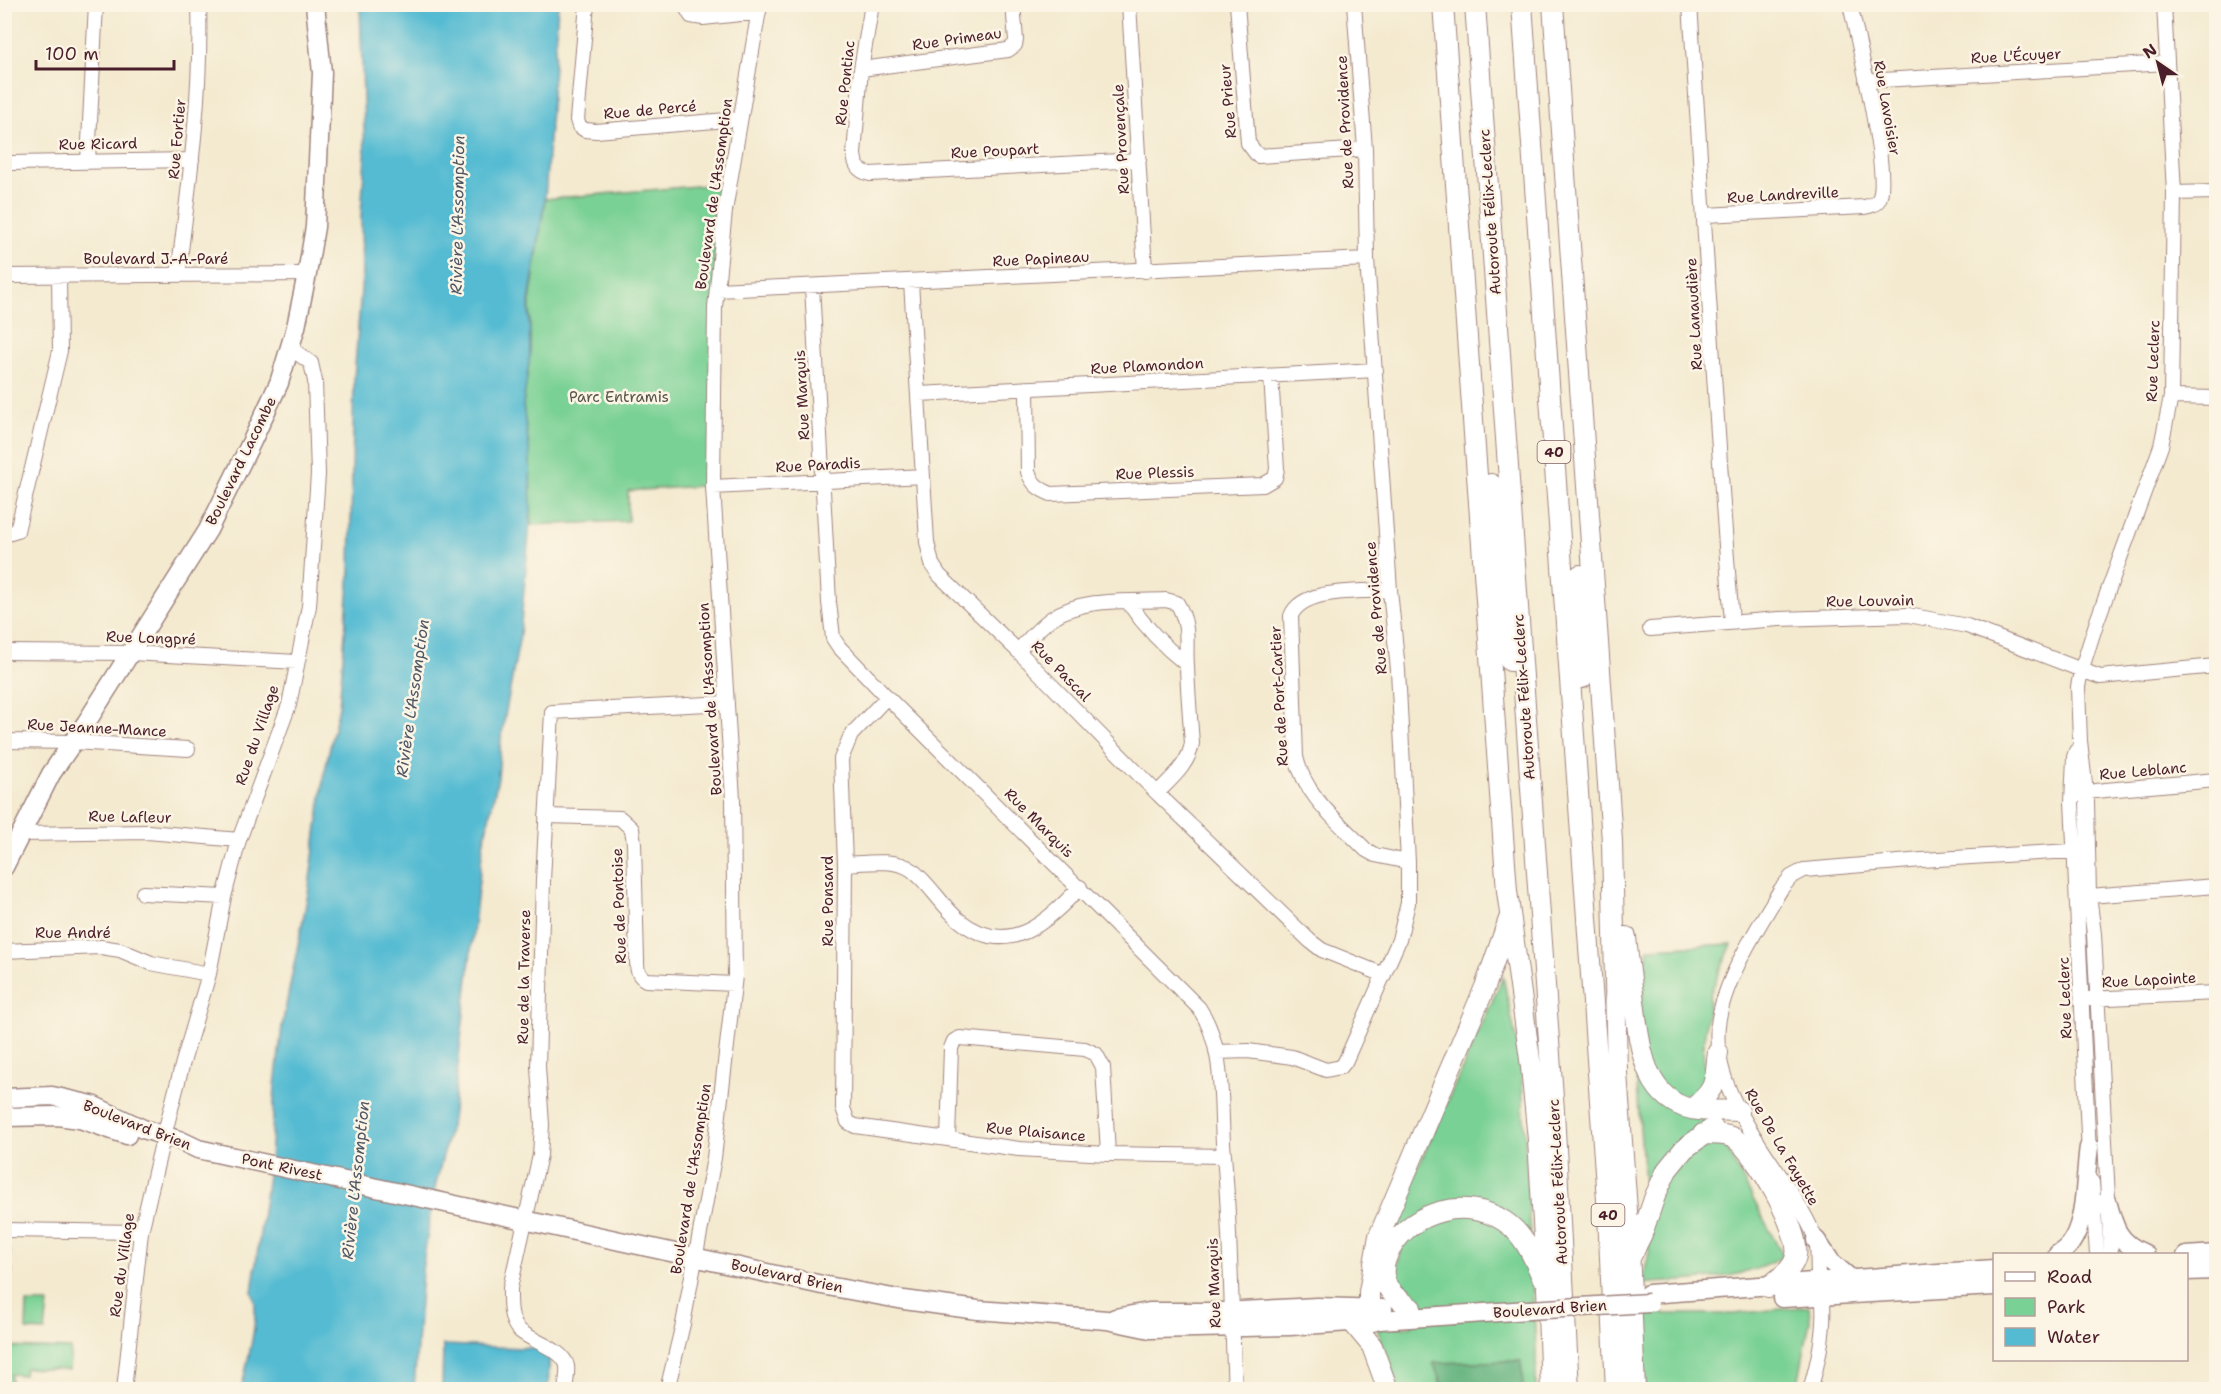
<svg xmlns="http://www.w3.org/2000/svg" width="2221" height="1394" font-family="'Shantell Sans',sans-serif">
	<rect width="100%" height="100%" fill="#fcf5e5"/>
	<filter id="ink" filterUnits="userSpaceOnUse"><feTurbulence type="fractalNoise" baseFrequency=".0167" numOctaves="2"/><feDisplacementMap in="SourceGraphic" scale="12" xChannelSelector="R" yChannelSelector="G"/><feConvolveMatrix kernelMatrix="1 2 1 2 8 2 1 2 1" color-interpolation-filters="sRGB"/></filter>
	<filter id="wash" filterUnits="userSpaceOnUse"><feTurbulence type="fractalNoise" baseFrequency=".008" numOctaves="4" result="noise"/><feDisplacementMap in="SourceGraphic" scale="24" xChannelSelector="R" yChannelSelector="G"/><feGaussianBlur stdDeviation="1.35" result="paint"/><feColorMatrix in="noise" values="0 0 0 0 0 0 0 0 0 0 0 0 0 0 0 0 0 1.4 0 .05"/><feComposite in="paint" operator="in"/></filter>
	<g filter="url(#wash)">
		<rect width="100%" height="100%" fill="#f4ead0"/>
		<!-- green -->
		<path fill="#7ad195" stroke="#627860" stroke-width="1.5" d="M730,183L725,208L714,485L628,491V521L531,525L529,455L523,405L530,354V302L545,199Z
			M1732,944L1710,994L1703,1048L1706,1084L1729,1153L1783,1256C1745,1282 1688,1279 1642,1284L1649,1253L1635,1058L1648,948Z
			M1503,977L1521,1062L1536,1350V1389H1523L1521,1361L1434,1363L1442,1389H1399L1377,1328L1412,1326L1400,1285L1393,1279L1402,1248L1387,1237Z
			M5,1248L10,1250L9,1266L12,1269L5,1314Z
			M27,1303H48L45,1331L26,1330Z
			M1809,1306L1810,1321L1797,1389H1645L1642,1314H1734Z
			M5,1347L71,1349L69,1370L25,1368L24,1375L11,1374V1389H5Z"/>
		<!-- forest -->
		<path fill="#63b37e" stroke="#566954" stroke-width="1.5" d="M1521,1361L1523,1389H1442L1440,1378L1433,1363Z"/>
		<!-- water -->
		<path fill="#54bbd2" stroke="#4f6d7e" stroke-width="1.5" d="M360,5H558L545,199L529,302L530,355L523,405L530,454L531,512L520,635L501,738L498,778L483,845L452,1119L433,1196L422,1271L414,1389L241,1390C246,1366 262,1313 252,1292L270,1160L275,1086L282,1026L308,894L324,775L339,706L350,571L354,379L362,277L361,215L365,156Z
			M443,1345L550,1349L548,1389L442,1390Z"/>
	</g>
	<g filter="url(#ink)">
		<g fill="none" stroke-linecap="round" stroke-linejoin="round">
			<!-- minor casing -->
			<g stroke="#9f847e" stroke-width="16">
				<path id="minor" d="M587,4L577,120L579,126L585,130L596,131L739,119
					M684,4L691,16L703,18L759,12
					M872,4L861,69L854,154C855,165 858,171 870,174L1139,160
					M1129,4L1145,271
					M1237,4L1248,143L1258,156L1365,149
					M1690,4C1704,210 1715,416 1732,622
					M861,69L1008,50L1015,45L1016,40L1013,4
					M1866,81L2167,63
					M4,161L11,163L192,160
					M88,161L96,4
					M2174,193L2216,192
					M1705,215L1864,207C1869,206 1876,205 1879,199C1891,176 1857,37 1850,4
					M178,275C189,185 202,95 199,4
					M4,276L307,274
					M911,282L927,542L932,564L939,575L1018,651L1157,793L1310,941L1322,950L1384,975
					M812,286L829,602L833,638L839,647L887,697L1199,1008C1227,1049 1219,1107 1224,1155C1231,1233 1231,1311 1235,1390
					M717,290L1367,259
					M1027,388L1028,472C1033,485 1039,489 1051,494L1263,485L1275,478L1277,469L1271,376
					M919,394L1376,370
					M2171,397L2216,398
					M713,487L923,476
					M4,535L17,531L60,351L59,276
					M1390,590C1363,592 1302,587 1291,616L1296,757C1305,797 1339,822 1366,850L1375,855L1408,862
					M1128,602C1145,627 1163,646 1186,664
					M1650,629L1779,619L1908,615L1967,626L2100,677L2216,666
					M1018,651C1028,640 1039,627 1052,618C1083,597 1129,602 1166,600L1177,603C1191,627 1185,642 1187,667C1188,692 1190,718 1192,743C1189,764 1172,778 1157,793
					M4,652L131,653L297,662
					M887,697L851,735L841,759L845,864L843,1108L848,1122L855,1126L1019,1149L1108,1154L1224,1156
					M4,741L73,742L188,749
					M2076,751L2074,757L2072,802L2089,1154
					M2078,795L2095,791L2216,780
					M546,816L620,818L632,829L634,843L637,961C637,970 638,976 646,980L734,984
					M21,834L148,832L239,840
					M845,864C865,863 895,858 912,870C930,884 942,906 959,920C1008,960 1047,922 1080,887
					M143,893L224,897
					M2089,896L2216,886
					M4,951L101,947L120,950L151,963L209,974
					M2088,999L2216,993
					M1217,1052L1248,1051L1292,1057L1326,1070L1341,1067L1345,1062L1399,940L1408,903V862L1398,670L1390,590L1367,259L1365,149L1354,4
					M164,1136L183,1062L209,974L224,897L239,840L289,705L309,606L318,474L315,381L311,363L289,347
					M948,1139L951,1048L954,1041L960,1038L1085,1049L1096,1054L1103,1067L1108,1154
					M2092,1182L2097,1254
					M4,1230L141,1232
					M2111,1254L2094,934L2089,896L2087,801L2080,741L2078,687L2081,671L2097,621L2161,446L2171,397L2174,193L2164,4
					M124,1390L141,1232L161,1147
					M565,1390C566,1382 568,1373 567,1366C563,1348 529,1341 518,1329C509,1319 510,1300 510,1288L540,1155L542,1125L538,1067L543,880L552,712L727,703
					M667,1390L683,1324L714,1158L735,976L733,799L713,487L715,307L725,211L760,4
					M1810,1390C1818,1363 1825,1332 1823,1304C1822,1294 1819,1284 1818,1273C1817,1261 1819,1247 1815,1237C1787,1169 1710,1103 1718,1025C1723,981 1758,927 1781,889L1791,877L1804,870L1922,860L2088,850"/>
			</g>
			<!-- major casing -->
			<g stroke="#9f847e" stroke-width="21">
				<path id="major" d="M4,867L51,774L86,723L208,530L252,441L279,383L296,327L307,274L315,227L322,73L315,4
					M4,1098L52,1096L92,1105L143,1129L179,1140L198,1149L822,1285L904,1300L978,1310L1107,1320L1150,1329L1290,1326L1529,1310
					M4,1117L57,1116L80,1119L127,1135
					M2107,1201C2114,1228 2118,1243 2145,1254
					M1816,1240L1831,1262L1851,1279
					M2058,1254C2089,1239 2084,1176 2089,1147
					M2186,1256L2216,1254
					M2186,1271L2216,1270
					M1648,1294L1994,1269
					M1782,1298L1994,1286
					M1115,1318L1149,1312H1223L1317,1307L1383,1309"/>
			</g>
			<!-- highway casing -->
			<g stroke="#9f847e" stroke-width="22">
				<path id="highway" d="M1443,4L1507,891L1531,1067L1538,1140L1547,1288L1551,1390
					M1475,4L1554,1111L1569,1390
					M1522,4L1608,1214L1616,1390
					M1553,4L1612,841L1617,1073L1628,1224L1635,1390
					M1491,484L1504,621L1510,661
					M1580,575L1582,678
					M1626,937C1628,959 1631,980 1634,1001C1639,1039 1642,1092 1684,1107C1701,1113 1721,1109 1739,1111
					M1692,1109C1718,1087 1714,1084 1718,1052
					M1703,1134C1713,1135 1726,1133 1735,1139C1756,1152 1801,1232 1796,1256C1793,1270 1778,1279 1768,1287
					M1630,1258L1642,1234L1655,1196L1667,1170L1684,1149L1713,1128
					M1411,1308C1402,1301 1390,1295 1386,1283C1381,1271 1385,1258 1391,1248C1413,1210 1467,1197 1504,1221C1524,1234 1533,1256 1542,1277
					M1373,1321L1369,1308V1292L1379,1236L1485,987L1509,919
					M1353,1323L1372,1346L1388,1390"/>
			</g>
			<!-- minor -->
			<use href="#minor" stroke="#fff" stroke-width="14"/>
			<!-- major -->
			<use href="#major" stroke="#fff" stroke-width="18"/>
			<!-- highway -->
			<use href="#highway" stroke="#fff" stroke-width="20"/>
			<!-- major-bridge casing -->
			<g stroke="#9f847e" stroke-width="21" stroke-linecap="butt">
				<path id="major-bridge" d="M1529,1310L1649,1303"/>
			</g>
			<!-- major-bridge -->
			<use href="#major-bridge" stroke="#fff" stroke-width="18"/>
		</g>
	</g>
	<g text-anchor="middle" stroke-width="5" stroke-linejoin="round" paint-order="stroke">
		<!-- shield labels -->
		<g fill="#fcf5e5" stroke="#7f5f63" stroke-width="1.5">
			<rect x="1537.5" y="441" width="33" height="22" rx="4.5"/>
			<rect x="1591.5" y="1204" width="33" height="22" rx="4.5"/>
		</g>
		<g font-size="14" font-weight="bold" fill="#4a1f2b">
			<text x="1554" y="457">40</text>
			<text x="1608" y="1220">40</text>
		</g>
		<!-- street labels -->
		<g font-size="15" fill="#4a1f2b" stroke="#fcf5e5">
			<text transform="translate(957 39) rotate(-8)" y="5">Rue Primeau</text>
			<text transform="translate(2016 56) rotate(-3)" y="5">Rue L'Écuyer</text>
			<text transform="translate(845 83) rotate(-84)" y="5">Rue Pontiac</text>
			<text transform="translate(1228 101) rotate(-95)" y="5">Rue Prieur</text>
			<text transform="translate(1887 108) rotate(80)" y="5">Rue Lavoisier</text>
			<text transform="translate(650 110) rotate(-5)" y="5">Rue de Percé</text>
			<text transform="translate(1345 122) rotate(-93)" y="5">Rue de Providence</text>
			<text transform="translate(177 139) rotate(-85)" y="5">Rue Fortier</text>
			<text transform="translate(1121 139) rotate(-93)" y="5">Rue Provençale</text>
			<text transform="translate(98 144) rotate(-1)" y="5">Rue Ricard</text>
			<text transform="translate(995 151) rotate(-3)" y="5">Rue Poupart</text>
			<text transform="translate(714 194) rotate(-82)" y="5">Boulevard de L'Assomption</text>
			<text transform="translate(1783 195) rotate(-3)" y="5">Rue Landreville</text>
			<text transform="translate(1490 212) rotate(-94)" y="5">Autoroute Félix-Leclerc</text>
			<text x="156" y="264">Boulevard J.-A.-Paré</text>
			<text transform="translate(1041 259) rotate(-3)" y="5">Rue Papineau</text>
			<text transform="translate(1694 314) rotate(-93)" y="5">Rue Lanaudière</text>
			<text transform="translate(2153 361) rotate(-88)" y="5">Rue Leclerc</text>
			<text transform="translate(1147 366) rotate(-3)" y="5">Rue Plamondon</text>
			<text transform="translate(802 395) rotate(-93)" y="5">Rue Marquis</text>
			<text transform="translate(241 461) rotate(-64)" y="5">Boulevard Lacombe</text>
			<text transform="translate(818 465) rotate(-3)" y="5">Rue Paradis</text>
			<text transform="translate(1155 473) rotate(-2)" y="5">Rue Plessis</text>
			<text transform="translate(1870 601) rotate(-1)" y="5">Rue Louvain</text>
			<text transform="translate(1376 608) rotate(-95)" y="5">Rue de Providence</text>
			<text transform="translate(151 638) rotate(2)" y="5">Rue Longpré</text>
			<text transform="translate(1061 671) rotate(46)" y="5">Rue Pascal</text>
			<text transform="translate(1279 696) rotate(-93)" y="5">Rue de Port-Cartier</text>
			<text transform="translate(1524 697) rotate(-94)" y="5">Autoroute Félix-Leclerc</text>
			<text transform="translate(710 699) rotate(-94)" y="5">Boulevard de L'Assomption</text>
			<text transform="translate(97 728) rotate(3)" y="5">Rue Jeanne-Mance</text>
			<text transform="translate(257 735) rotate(-71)" y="5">Rue du Village</text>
			<text transform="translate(2143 771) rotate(-5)" y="5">Rue Leblanc</text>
			<text transform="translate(130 817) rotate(1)" y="5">Rue Lafleur</text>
			<text transform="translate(1039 823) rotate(45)" y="5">Rue Marquis</text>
			<text transform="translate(828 901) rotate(-90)" y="5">Rue Ponsard</text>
			<text transform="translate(619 906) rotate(-92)" y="5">Rue de Pontoise</text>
			<text x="73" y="938">Rue André</text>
			<text transform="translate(524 977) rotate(-89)" y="5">Rue de la Traverse</text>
			<text transform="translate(2149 980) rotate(-3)" y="5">Rue Lapointe</text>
			<text transform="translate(2065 998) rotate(-92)" y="5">Rue Leclerc</text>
			<text transform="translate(137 1125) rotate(21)" y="5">Boulevard Brien</text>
			<text transform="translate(1036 1132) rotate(5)" y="5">Rue Plaisance</text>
			<text transform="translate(1782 1147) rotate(60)" y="5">Rue De La Fayette</text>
			<text transform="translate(282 1167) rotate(12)" y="5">Pont Rivest</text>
			<text transform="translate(691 1179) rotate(-81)" y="5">Boulevard de L'Assomption</text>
			<text transform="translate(1558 1182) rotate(-93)" y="5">Autoroute Félix-Leclerc</text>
			<text transform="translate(122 1265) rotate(-82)" y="5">Rue du Village</text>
			<text transform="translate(787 1276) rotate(12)" y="5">Boulevard Brien</text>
			<text transform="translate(1214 1283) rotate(-92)" y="5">Rue Marquis</text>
			<text transform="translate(1550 1309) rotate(-4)" y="5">Boulevard Brien</text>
		</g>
		<!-- park labels -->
		<g font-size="15" fill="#58544b" stroke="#fcf5e5">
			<text x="619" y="402">Parc Entramis</text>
		</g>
		<!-- water labels -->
		<g font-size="16" font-style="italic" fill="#4e5665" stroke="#fcf5e5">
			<text transform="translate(457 215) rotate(-89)" y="6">Rivière L'Assomption</text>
			<text transform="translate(412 698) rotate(-82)" y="6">Rivière L'Assomption</text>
			<text transform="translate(355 1180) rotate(-84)" y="6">Rivière L'Assomption</text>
		</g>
	</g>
	<!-- margin -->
	<rect width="2221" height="1394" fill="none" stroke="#fcf5e5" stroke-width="24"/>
	<!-- legend -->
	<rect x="1993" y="1253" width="195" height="108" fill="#fcf5e5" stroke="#b59f9b" stroke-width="1.5"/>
	<rect x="2005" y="1272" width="30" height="9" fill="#ffffff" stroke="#b59f9b" stroke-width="1.5"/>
	<text x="2047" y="1283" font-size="18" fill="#4a1f2b">Road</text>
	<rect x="2005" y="1298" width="30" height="18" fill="#7ad195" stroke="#b59f9b" stroke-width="1.5"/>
	<text x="2047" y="1313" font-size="18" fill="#4a1f2b">Park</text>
	<rect x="2005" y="1328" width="30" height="18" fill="#54bbd2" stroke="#b59f9b" stroke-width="1.5"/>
	<text x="2047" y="1343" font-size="18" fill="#4a1f2b">Water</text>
	<!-- north arrow -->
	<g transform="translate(2158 63) rotate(325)" stroke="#fcf5e5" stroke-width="4.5" paint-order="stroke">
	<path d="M0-4.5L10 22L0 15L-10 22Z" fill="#4a1f2b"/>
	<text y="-9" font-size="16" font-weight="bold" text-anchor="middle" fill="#4a1f2b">N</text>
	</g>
	<!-- scale -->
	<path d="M36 60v9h138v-9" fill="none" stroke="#4a1f2b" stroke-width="3"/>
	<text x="45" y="60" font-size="18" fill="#4a1f2b" stroke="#fcf5e5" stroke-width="4.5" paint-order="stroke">100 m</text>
</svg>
